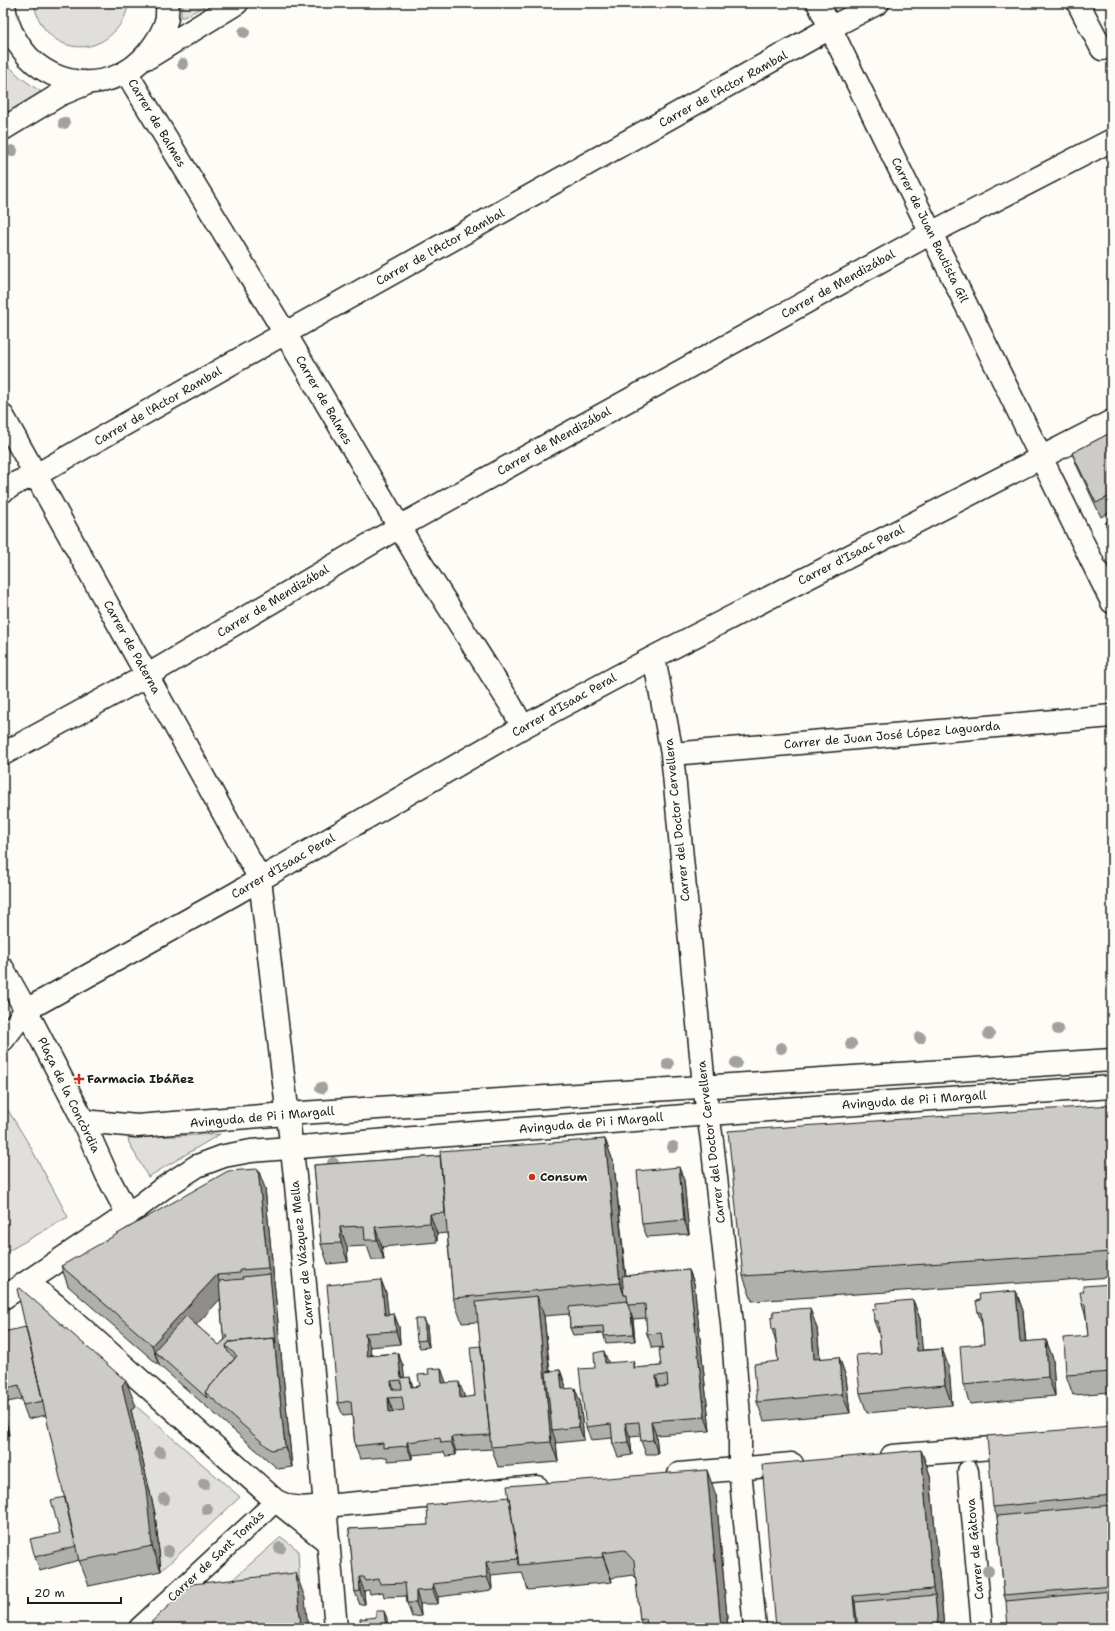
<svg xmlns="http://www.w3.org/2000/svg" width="1115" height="1631" font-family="'Shantell Sans',sans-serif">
	<rect width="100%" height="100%" fill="#fdfcf7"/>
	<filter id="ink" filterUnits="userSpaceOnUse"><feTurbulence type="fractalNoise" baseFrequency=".025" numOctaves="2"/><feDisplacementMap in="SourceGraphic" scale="8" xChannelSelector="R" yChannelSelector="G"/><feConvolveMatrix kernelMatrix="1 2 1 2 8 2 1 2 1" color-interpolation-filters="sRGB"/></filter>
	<g filter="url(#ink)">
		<!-- green -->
		<path fill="#e0dfdb" stroke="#7e7e7c" d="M34,3H128C128,10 124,20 119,26C91,63 41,48 34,3Z
			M181,3H210L184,17H181Z
			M3,60L20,77L41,92L40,94L3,120Z
			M3,1102L30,1146L68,1217L3,1254Z
			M220,1134L148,1177L129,1143L128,1138Z
			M136,1406L240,1497L161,1571L155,1514L131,1410Z
			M281,1537L298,1550L300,1593L208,1601Z"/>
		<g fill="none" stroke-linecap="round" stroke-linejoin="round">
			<!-- pedestrian casing -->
			<g stroke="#1c1c1c" stroke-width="23">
				<path id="pedestrian" d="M968,1471L982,1628
					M139,1628L276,1501"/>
			</g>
			<!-- minor casing -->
			<g stroke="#1c1c1c" stroke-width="25">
				<path id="minor" d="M818,3L1112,602
					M1078,3L1102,49
					M126,72L285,333L414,552L509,702L523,727
					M3,129L59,95L88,83
					M3,416L260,879L296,1185L336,1628
					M3,491L18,482L36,475L264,345L830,28L878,3
					M654,657L672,754L704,1086L712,1141L732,1323L740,1430V1469L755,1628
					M3,754L148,675L399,527L931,233L1112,140
					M672,754L1112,716
					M3,969L26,1010L78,1110L107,1175L128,1215
					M3,1040L26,1010L233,895L523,727L654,657L1112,421
					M27,1282L57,1306L276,1501L288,1506L302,1508L537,1487
					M3,1298L94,1237
					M892,1456L1017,1446
					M679,1474L792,1464
					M280,1504L329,1543"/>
			</g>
			<!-- tertiary casing -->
			<g stroke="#1c1c1c" stroke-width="25">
				<path id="tertiary" d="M83,1121L137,1126L286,1114L1112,1060
					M94,1237L137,1208L162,1189L197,1166L224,1156L251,1151L709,1114L1112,1087"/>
			</g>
			<!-- secondary casing -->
			<g stroke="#1c1c1c" stroke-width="25">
				<path id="secondary" d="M4,3C5,16 9,29 16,40C44,90 112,97 148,53C156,43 164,31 167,18C167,13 167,8 168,3
					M149,57L237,3"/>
			</g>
			<!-- pedestrian -->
			<use href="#pedestrian" stroke="#fdfcf7" stroke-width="20"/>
			<!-- minor -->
			<use href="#minor" stroke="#fdfcf7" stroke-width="22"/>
			<!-- tertiary -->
			<use href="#tertiary" stroke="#fdfcf7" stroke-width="22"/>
			<!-- secondary -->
			<use href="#secondary" stroke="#fdfcf7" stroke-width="22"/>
		</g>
		<!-- trees -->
		<g fill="#a2a19e">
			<circle cx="244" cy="32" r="6"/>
			<circle cx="183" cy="64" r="6"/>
			<circle cx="64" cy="123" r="6"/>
			<circle cx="12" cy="151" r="6"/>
			<circle cx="1058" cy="1029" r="6"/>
			<circle cx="989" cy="1034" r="6"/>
			<circle cx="920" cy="1038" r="6"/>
			<circle cx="851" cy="1044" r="6"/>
			<circle cx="781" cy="1048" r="6"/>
			<circle cx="736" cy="1063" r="6"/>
			<circle cx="668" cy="1064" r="6"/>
			<circle cx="321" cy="1088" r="6"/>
			<circle cx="673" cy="1147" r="6"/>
			<circle cx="333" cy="1163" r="6"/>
			<circle cx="160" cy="1452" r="6"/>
			<circle cx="204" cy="1484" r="6"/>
			<circle cx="164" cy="1499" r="6"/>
			<circle cx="207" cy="1509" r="6"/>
			<circle cx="280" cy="1548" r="6"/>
			<circle cx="168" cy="1551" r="6"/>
			<circle cx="988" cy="1571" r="6"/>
		</g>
		<!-- wall -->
		<path fill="#afafac" stroke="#1c1c1c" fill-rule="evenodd" d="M1112,432V511L1101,517L1077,466L1072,453Z
			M1112,519V539L1105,523Z
			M1112,1105V1277L752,1301L743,1276Z
			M605,1139L614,1164L626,1276L689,1270L694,1283L710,1431L656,1435L658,1454H646L641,1441V1436L630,1437L632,1455L618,1457L613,1444L612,1438L591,1440L586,1427L595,1368L608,1363L636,1368L661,1366L663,1347L652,1348L647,1334L646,1318L633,1319L635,1341L606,1343L604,1336V1333L573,1335L570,1328L569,1314L544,1316L550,1371L560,1370L565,1384V1389L580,1401L584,1440L557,1443L556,1442L558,1462L498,1467L492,1449L456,1451V1455L446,1456L444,1452L412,1455V1459L388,1461L387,1457L360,1459L355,1446L352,1415L343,1416L338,1403L381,1280L386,1293L388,1315L394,1314L399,1327L400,1344L370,1347L371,1355L398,1353L403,1366L404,1377L413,1387L446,1382V1383L464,1395V1398L475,1396L481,1346L478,1322L462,1323L453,1298L447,1233L437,1234V1242L382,1247L384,1260H372L367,1246L347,1247L348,1262L328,1264L321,1244L314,1165L440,1156Z
			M684,1180L689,1234L647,1237L642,1224Z
			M265,1188L292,1467L278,1469L68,1286L61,1266ZM220,1298L223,1333L225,1339L219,1345L196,1325Z
			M1112,1284V1392L1073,1395L1066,1375L1088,1336L1086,1317L1082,1304L1084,1292Z
			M1016,1291L1023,1311L1026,1342L1046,1340L1053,1359L1055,1396L970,1404L963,1385L984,1344L982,1325L978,1312L980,1300Z
			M913,1300L920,1319L922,1350L942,1349L949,1368L952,1405L867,1413L860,1393L881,1353L879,1334L874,1321L876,1309Z
			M424,1319L427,1326L429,1347L420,1348L417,1341Z
			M817,1328L820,1359L839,1357L846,1377L850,1413L764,1421L757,1402L778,1361L776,1343L772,1329Z
			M3,1332L136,1406L131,1410L155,1514L161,1571L89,1586L79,1560L40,1571L35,1557L60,1533L65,1497L46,1415L28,1419L23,1405L22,1399L3,1403Z
			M3,1408L9,1435L3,1436Z
			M1112,1426V1628L1006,1601L1004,1595L997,1516L993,1507Z
			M921,1450L930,1475L944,1628H776Z
			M716,1495L728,1628H643L640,1620L636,1578L633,1575L611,1578L612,1582L528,1590L522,1572L491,1575L492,1590L438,1597V1604H420L421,1616L412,1617L407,1603V1596L384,1597L383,1592L370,1594L369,1590L364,1591L365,1604L360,1605L355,1592L349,1529L428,1525Z"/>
		<!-- shaded-wall -->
		<path fill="#8f8e8c" stroke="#1c1c1c" d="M605,1139L614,1164L627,1295H624L620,1283Z
			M679,1167L684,1180L689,1234L684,1220Z
			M258,1169L265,1188L292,1467L285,1447L274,1338L270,1274L268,1268Z
			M430,1214L437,1234V1242L430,1223Z
			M340,1227L347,1247L348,1262L341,1243Z
			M375,1227L382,1247L384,1260L377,1240Z
			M689,1270L694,1283L710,1431L705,1417Z
			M217,1275L224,1295L164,1360L154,1351L159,1365L152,1345Z
			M381,1280L386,1293L390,1328L385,1315Z
			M1016,1291L1023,1311L1027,1362L1020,1342Z
			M537,1296L544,1316L555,1429L552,1430L556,1442L558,1462L551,1442Z
			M913,1300L920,1319L924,1370L917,1351Z
			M810,1308L817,1328L822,1379L814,1359Z
			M394,1314L399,1327L400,1344L396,1331Z
			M631,1314L633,1319L635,1341L633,1334Z
			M424,1319L427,1326L429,1347L426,1340Z
			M365,1333L370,1347L372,1369L367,1356Z
			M1046,1340L1053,1359L1055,1396L1048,1377Z
			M942,1349L949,1368L952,1405L945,1385Z
			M604,1351L609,1364L605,1363Z
			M398,1353L403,1366L406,1391L401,1378Z
			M839,1357L846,1377L850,1413L842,1394Z
			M633,1361L638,1374L633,1368Z
			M441,1368L446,1382L447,1397L442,1383Z
			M560,1370L565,1384L567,1402L562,1389Z
			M656,1376L660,1390L657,1387Z
			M410,1377L414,1390L411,1387Z
			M126,1381L136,1406L131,1410L155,1514L161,1571L152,1546L122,1385Z
			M391,1381L396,1394L392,1389Z
			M459,1382L464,1395L465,1411L460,1398Z
			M575,1388L580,1401L584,1440L579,1427Z
			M388,1398L393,1412H389Z
			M3,1408L9,1435L4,1421L3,1418Z
			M651,1421L656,1435L658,1454L653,1440Z
			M625,1423L630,1437L632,1455L628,1442Z
			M451,1437L456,1451V1455L451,1442Z
			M407,1442L412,1455V1459L407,1446Z
			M921,1450L930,1475L944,1628H938L935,1595L933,1589Z
			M707,1470L716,1495L728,1628H721Z
			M602,1553L611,1578L612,1582L603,1557Z
			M486,1562L491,1575L492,1590L487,1577Z
			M296,1573L305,1598L308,1628H301Z
			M359,1577L364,1591L365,1604L360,1591Z
			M433,1584L438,1597V1604L433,1590Z
			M416,1591L420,1604L421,1616L416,1603Z
			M853,1596L862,1621L863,1628H856Z
			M384,1611L387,1618L388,1628H386Z"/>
		<!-- building -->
		<path fill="#cccbc8" stroke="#1c1c1c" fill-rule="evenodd" d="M1112,432V495L1096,503L1072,453Z
			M1112,519V538L1105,523Z
			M1112,1105V1252L743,1276L728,1131Z
			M605,1139L620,1283L453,1298L440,1151Z
			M440,1156L445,1213L430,1214V1223L375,1227L377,1240H365L364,1226L340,1227L341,1243L321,1244L314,1165Z
			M679,1167L684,1220L642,1224L637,1171Z
			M258,1169L268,1268L240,1270V1273L217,1275L152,1345L61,1266L228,1171Z
			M689,1270L705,1417L651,1421L653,1440L641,1441L639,1422L625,1423L628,1442L613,1444L611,1424L586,1427L579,1369L595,1368L594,1353L604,1351L605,1363L633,1361V1368L661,1366L659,1349L663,1348L661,1333L647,1334L645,1304L628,1305L627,1295H624L622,1276ZM667,1375L668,1386L657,1387L656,1376Z
			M270,1274L276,1344L274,1338L229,1342L226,1346L228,1352L235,1358L205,1392L207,1398L154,1351L186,1316L219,1345L228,1337L223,1333L219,1281L243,1279L242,1277Z
			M381,1280L385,1315L394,1314L396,1331L365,1333L367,1356L398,1353L401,1378L410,1377L411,1387L420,1386L418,1375L429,1374L428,1369L441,1368L442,1383L459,1382L460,1398L475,1396L470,1347L481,1346L490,1435L451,1437V1442L441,1443L440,1438L407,1442V1446L383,1448V1443L355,1446L351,1401L338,1403L327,1285ZM401,1380L402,1389H392L391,1381ZM402,1397L404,1410L389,1412L388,1398Z
			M1112,1284V1372L1066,1375L1064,1338L1088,1336L1085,1304H1082L1080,1292H1084L1083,1286Z
			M20,1288L126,1381L122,1385L146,1489L152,1546L79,1561L17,1289Z
			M1016,1291L1020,1342L1046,1340L1048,1377L963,1385L960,1346L984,1344L981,1312H978L976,1301L980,1300L979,1294Z
			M537,1296L551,1442L491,1447L476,1302Z
			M913,1300L917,1351L942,1349L945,1385L860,1393L856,1355L881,1353L878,1321H874L873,1309H876V1303Z
			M628,1301V1305L631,1314L633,1334L604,1336L603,1326L570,1328L569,1307Z
			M810,1308L814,1359L839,1357L842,1394L757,1402L754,1364L778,1361L775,1330L772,1329L771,1318L774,1317L773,1311Z
			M415,1319H424L426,1340L417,1341Z
			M26,1327L43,1401L23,1405L19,1385L3,1389V1332Z
			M274,1338L285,1447L271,1450L205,1392L237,1356L226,1346L229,1342Z
			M560,1370L562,1389L575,1388L579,1427L552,1430L546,1372Z
			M1112,1426V1495L993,1507L987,1436Z
			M921,1450L933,1589L853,1596L856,1628H776L762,1465Z
			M707,1470L721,1628H647L646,1618L640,1620L634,1561L624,1550L602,1553L603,1557L519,1565L507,1486Z
			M65,1497L76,1546L35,1557L30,1539L60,1533L51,1500Z
			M509,1497L518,1559L486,1562L487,1577L433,1584V1590L416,1591V1603H407L405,1583L380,1584L379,1579L366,1581L364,1577H359L360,1591L355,1592L349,1529L428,1525L427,1505Z
			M1112,1505V1586L1004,1595L997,1516Z
			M296,1573L301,1628H145L192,1584Z
			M1112,1591V1628H1008L1006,1601Z
			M935,1595L938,1628H858L855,1602Z
			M376,1611H384L386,1628H361L360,1619L376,1617Z
			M463,1624V1627L453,1628H411V1627Z
			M505,1625V1628H453Z"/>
	</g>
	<!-- markers -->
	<g fill="#c8321e" stroke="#fdfcf7" stroke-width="1.5">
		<path d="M77 1073h4v4h4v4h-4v4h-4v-4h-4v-4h4z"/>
		<circle cx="532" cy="1177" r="4"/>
	</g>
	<g text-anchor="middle" stroke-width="3" stroke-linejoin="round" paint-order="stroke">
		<!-- street labels -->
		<g font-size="12" fill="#1c1c1c" stroke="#fdfcf7">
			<text transform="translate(723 89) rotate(-29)" y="4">Carrer de l'Actor Rambal</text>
			<text transform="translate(157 123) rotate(59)" y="4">Carrer de Balmes</text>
			<text transform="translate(930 230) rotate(64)" y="4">Carrer de Juan Bautista Gil</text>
			<text transform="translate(440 247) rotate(-29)" y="4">Carrer de l'Actor Rambal</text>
			<text transform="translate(838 284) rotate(-29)" y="4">Carrer de Mendizábal</text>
			<text transform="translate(324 400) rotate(60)" y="4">Carrer de Balmes</text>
			<text transform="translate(158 406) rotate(-30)" y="4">Carrer de l'Actor Rambal</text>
			<text transform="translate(554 441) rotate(-29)" y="4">Carrer de Mendizábal</text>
			<text transform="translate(851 555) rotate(-27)" y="4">Carrer d'Isaac Peral</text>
			<text transform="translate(273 601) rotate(-31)" y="4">Carrer de Mendizábal</text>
			<text transform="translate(132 647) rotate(61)" y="4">Carrer de Paterna</text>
			<text transform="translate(564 705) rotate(-29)" y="4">Carrer d'Isaac Peral</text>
			<text transform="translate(892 735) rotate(-5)" y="4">Carrer de Juan José López Laguarda</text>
			<text transform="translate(677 820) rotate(-96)" y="4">Carrer del Doctor Cervellera</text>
			<text transform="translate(283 866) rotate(-30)" y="4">Carrer d'Isaac Peral</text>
			<text transform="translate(69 1095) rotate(64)" y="4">Plaça de la Concòrdia</text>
			<text transform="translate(914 1100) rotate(-4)" y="4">Avinguda de Pi i Margall</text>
			<text transform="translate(262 1117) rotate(-5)" y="4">Avinguda de Pi i Margall</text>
			<text transform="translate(591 1123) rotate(-5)" y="4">Avinguda de Pi i Margall</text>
			<text transform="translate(711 1142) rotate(-97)" y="4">Carrer del Doctor Cervellera</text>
			<text transform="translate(302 1253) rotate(-96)" y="4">Carrer de Vázquez Mella</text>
			<text transform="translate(975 1549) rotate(-95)" y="4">Carrer de Gàtova</text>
			<text transform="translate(216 1556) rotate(-43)" y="4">Carrer de Sant Tomàs</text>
		</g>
		<!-- poi labels -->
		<g font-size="12" font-weight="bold" fill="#1c1c1c" stroke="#fdfcf7" text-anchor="start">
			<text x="87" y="1083">Farmacia Ibáñez</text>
			<text x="540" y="1181">Consum</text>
		</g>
	</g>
	<!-- margin -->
	<rect width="1115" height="1631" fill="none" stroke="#fdfcf7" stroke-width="16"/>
	<rect x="8" y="8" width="1099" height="1615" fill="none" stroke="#1c1c1c" stroke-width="1.5" filter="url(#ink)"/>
	<!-- scale -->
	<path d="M28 1597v6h93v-6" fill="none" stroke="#1c1c1c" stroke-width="2"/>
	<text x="34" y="1597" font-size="12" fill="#1c1c1c" stroke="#fdfcf7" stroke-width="3" paint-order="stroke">20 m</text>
</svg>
